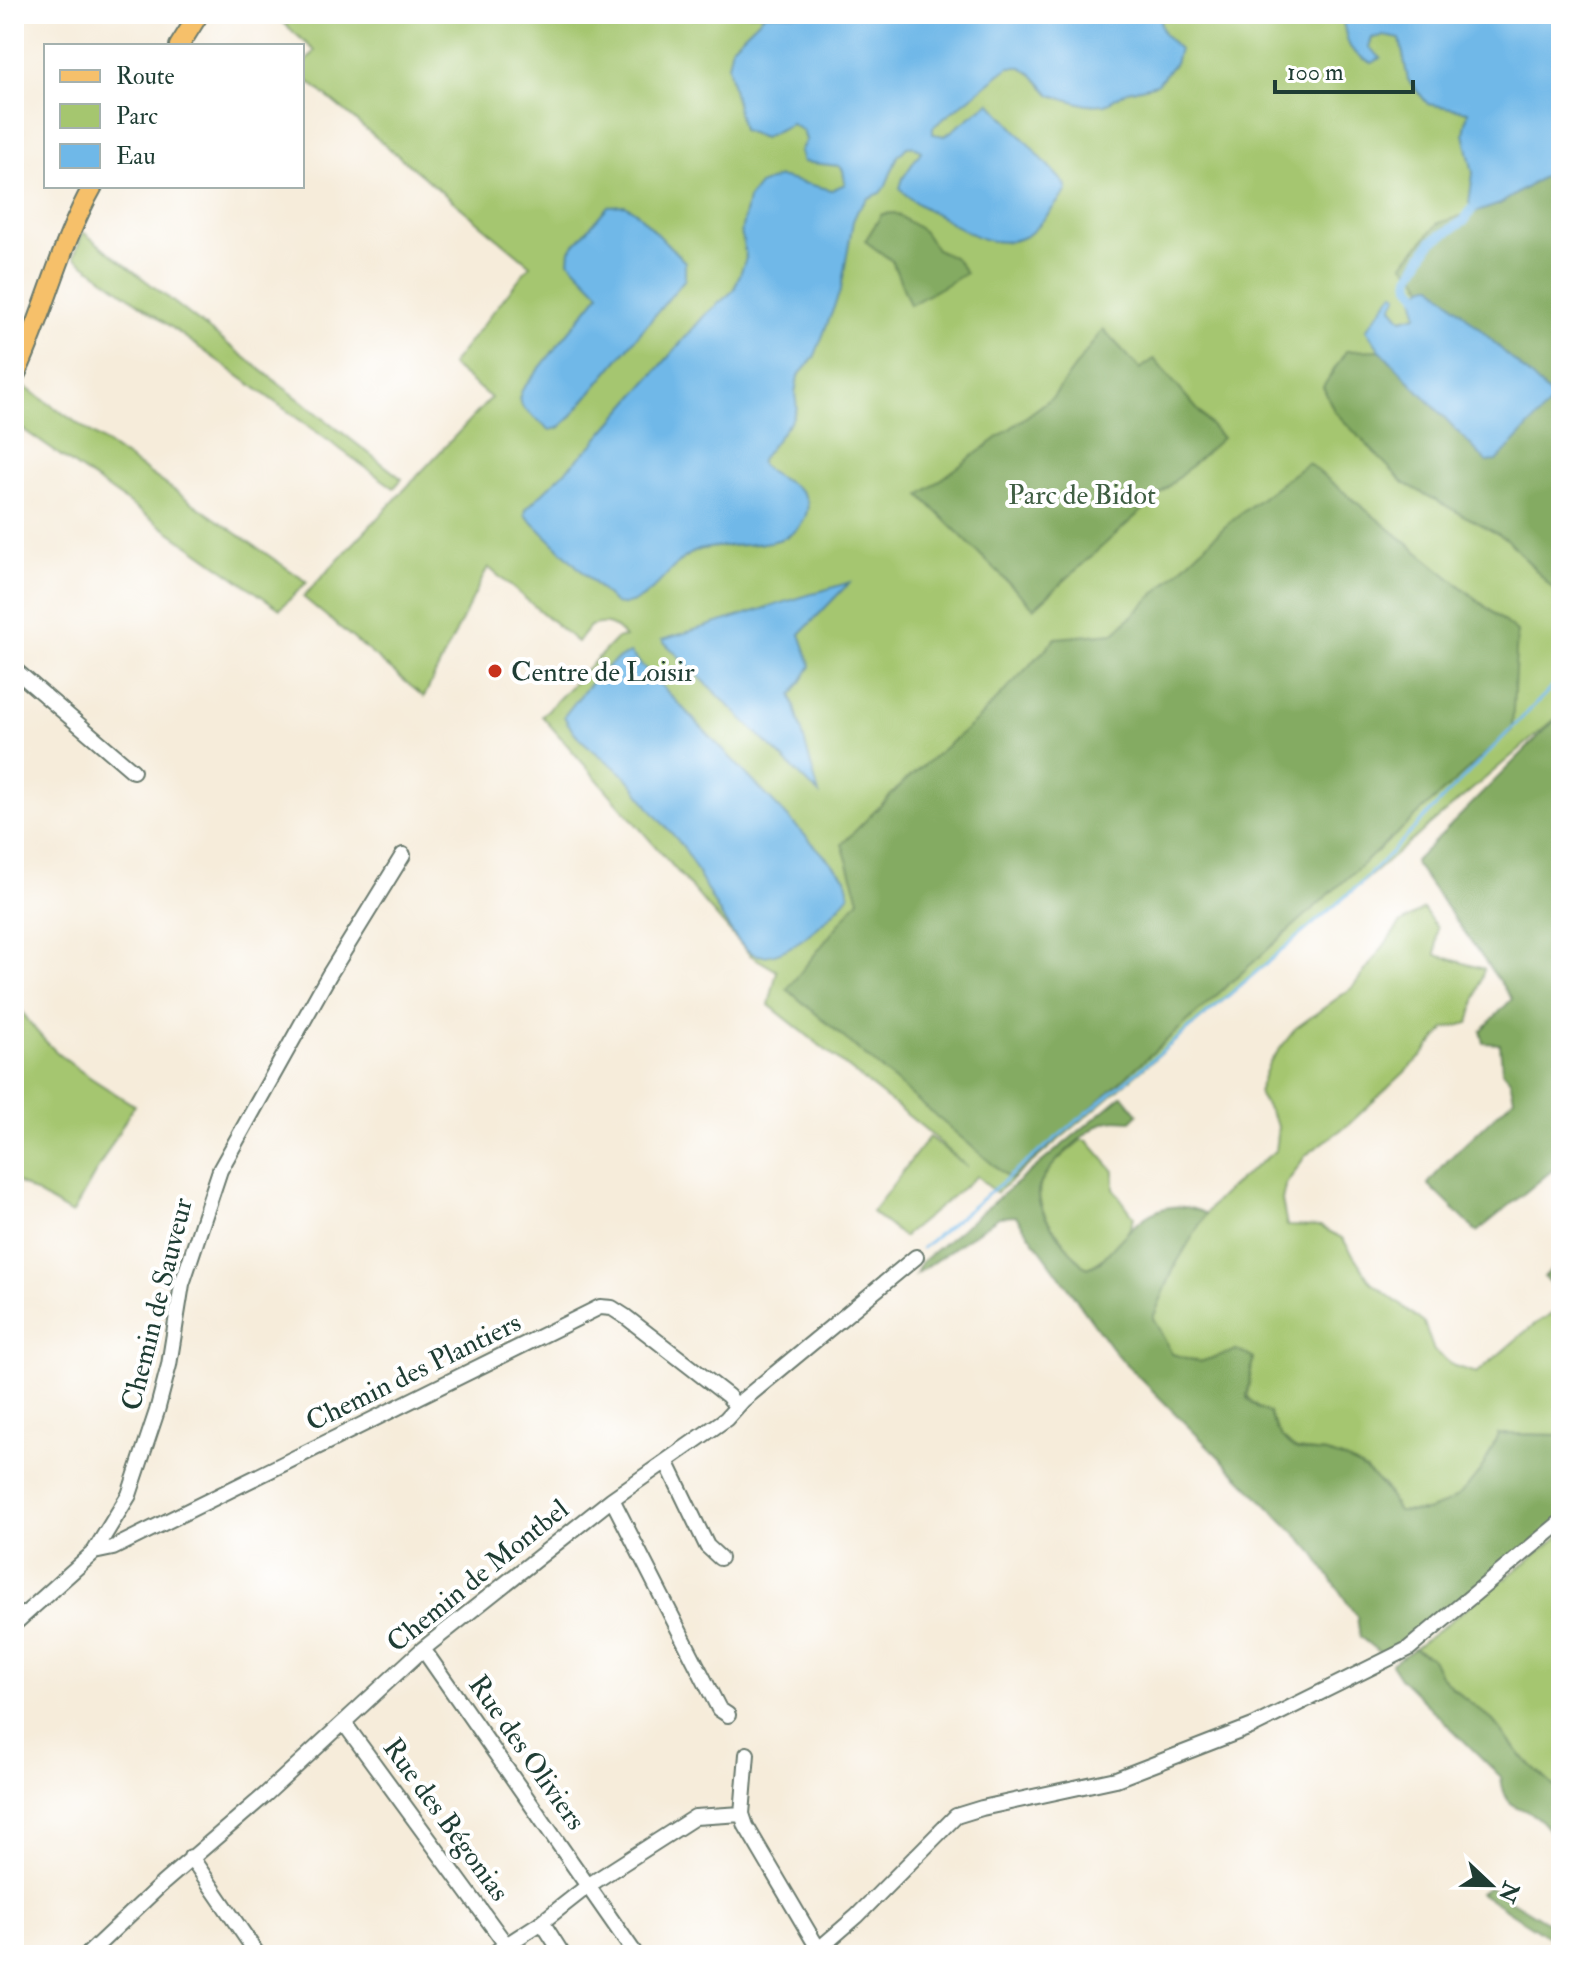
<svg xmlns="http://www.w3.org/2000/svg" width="1575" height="1969" font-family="'IM FELL Double Pica',serif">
	<rect width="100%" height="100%" fill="#fff"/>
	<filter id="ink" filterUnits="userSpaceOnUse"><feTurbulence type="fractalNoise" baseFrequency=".0125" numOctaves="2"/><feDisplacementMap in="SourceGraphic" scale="16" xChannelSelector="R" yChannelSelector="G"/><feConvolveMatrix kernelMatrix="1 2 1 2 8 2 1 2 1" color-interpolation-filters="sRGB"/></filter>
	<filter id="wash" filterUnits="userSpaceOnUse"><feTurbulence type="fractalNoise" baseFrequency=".006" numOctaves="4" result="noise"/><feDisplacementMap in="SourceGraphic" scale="32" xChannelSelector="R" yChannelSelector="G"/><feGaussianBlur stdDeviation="1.8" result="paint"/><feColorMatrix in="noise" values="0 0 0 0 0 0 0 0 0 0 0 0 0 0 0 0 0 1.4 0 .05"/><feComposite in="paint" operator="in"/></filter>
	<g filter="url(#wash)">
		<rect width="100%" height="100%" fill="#f6ecda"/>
		<!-- green -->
		<path fill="#a5c66f" stroke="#628252" stroke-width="2" d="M273,14H1561V714L996,1193L977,1176L903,1237L872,1212L929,1137L967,1167L925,1129L769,1005L777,971L750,955L542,716L616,639L625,637C615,624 606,621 590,626L577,642L488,567L424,697L303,597L491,398L451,365L530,265L302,76V66L315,51Z
			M83,232L402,479L394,488L74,257Z
			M22,385L307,582L280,609L14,423V401Z
			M1423,909L1437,928L1436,955L1484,969L1469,1023L1445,1029L1420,1058L1349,1124L1306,1155L1285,1186L1282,1200L1287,1226L1321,1227L1342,1238L1371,1282L1424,1323L1434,1351L1454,1366L1477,1373L1532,1326L1557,1310L1561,1304V1435L1498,1434C1486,1467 1465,1501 1429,1510C1420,1513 1407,1511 1397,1511L1384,1485L1327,1453L1296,1450L1279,1435L1269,1413C1239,1400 1243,1379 1237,1350L1200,1362L1172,1354L1152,1318C1167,1283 1182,1244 1206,1213C1225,1189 1252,1170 1275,1151L1278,1126L1258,1092L1269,1063L1296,1028L1353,987L1400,924Z
			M14,998C43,1051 84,1075 134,1105L72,1214L14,1180Z
			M1081,1140L1088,1141L1114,1171V1189L1134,1217C1130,1237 1105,1260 1088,1268L1082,1265C1064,1241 1026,1207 1044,1176C1052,1162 1070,1150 1081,1140Z
			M1561,1535V1793L1522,1757L1493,1721L1451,1687L1439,1673L1431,1657L1414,1649Z"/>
		<!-- forest -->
		<path fill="#84ab62" stroke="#52744b" stroke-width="2" d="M1561,165V598L1507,539L1404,483L1334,411L1323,387L1346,351L1380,350L1487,462L1549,394L1433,286L1423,287L1417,276L1403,264L1438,223L1500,204Z
			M895,213L923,231L936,249L955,258L966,273L910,305L892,261L865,241L882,214Z
			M1103,329L1140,369L1154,359L1222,438L1034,608L920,495L1053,397Z
			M1308,463L1517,632L1512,730L1011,1180L787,989L859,899L842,844L905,781L976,721L1056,638L1114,633L1233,519Z
			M1561,714V1163L1477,1232L1428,1184L1448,1160L1514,1098L1510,1080L1502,1070L1500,1044L1484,1043L1481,1031L1512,999L1414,862Z
			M1123,1095L1138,1114L1131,1121C1120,1120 1111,1119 1101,1124C1082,1134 1035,1175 1038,1197C1042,1221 1068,1246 1082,1265L1088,1268L1099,1263C1129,1231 1157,1189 1206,1214L1175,1266L1153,1318L1172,1354L1200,1362L1237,1350L1253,1358L1247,1398L1258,1408L1269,1413C1275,1427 1281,1441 1295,1449C1303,1453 1316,1451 1326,1453C1363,1462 1381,1479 1398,1511C1408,1511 1420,1513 1429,1510C1466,1500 1486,1467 1498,1434L1561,1435V1521L1384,1656L1360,1637L1357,1617L1311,1549L1117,1355L1016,1216L999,1217L916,1274L921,1262Z
			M1561,1259V1291L1559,1293L1544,1277Z
			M1414,1649L1431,1657L1439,1673L1451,1687L1493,1721L1522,1757L1561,1793V1847C1555,1839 1549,1829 1541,1821C1522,1802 1505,1815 1501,1777L1400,1678L1391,1664Z
			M1489,1887L1561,1931V1945L1480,1893Z"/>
		<!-- water -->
		<path fill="#6fb8e8" stroke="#477a8e" stroke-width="2" d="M765,14H1162C1157,31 1168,38 1179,49L1175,63L1157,84L1128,91L1106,104L1087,105L1051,95L1033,75L1021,67H1009L933,127V134L945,136L990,102L1065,184L1067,191C1056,203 1038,230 1026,236C994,252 966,232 940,216C925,208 910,202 900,188L903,178L921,151L913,146L907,147L898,156L886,185L880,193L868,198L858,210L853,221L841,289L814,358L798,376L795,394L797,408L792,419L760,461C768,481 813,483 807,511C797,556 731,540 699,550C666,561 652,610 615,604L525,515L526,509L593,444L704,316L734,290L746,258L741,232L748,199L759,185L779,177L832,190L845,184L843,170L839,166L803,162L800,151L806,140L803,131L791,124L763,138L742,130L728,65L732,46Z
			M1341,14H1561V165L1500,204L1477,212L1469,203L1473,173L1464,134L1468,111L1428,104L1408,80L1400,39L1384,36L1372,38L1369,47L1381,58L1372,63C1343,49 1349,43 1341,14Z
			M625,205L636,212L685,262V279L569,419L559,428L550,430L523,408L519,399L522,390L600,293L569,261L570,250L608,206Z
			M1429,285H1433L1549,394L1551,400L1548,406L1497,461L1487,462L1380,350L1366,330L1394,292L1398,295L1392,307L1402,319L1417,315L1415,298L1423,287Z
			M850,582L800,634L811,666L792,696L819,794L662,640Z
			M630,653L846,878L849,895C832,916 783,965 754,954C731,946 698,869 683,847C674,834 661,823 651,810C643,800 638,789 629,780C608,759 576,743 564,716C580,696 605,661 630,653Z"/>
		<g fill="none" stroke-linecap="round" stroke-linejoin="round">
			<!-- stream -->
			<path stroke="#6fb8e8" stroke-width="3" d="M922,1248L1178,1038L1359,885L1561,678"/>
			<!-- canal -->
			<path stroke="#6fb8e8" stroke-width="10" d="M1418,294L1411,286L1410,277L1431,242L1464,221L1472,209"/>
		</g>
	</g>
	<g filter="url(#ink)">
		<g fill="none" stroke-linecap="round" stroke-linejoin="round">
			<!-- minor casing -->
			<g stroke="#6a7a6e" stroke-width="18">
				<path id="minor" d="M14,669L133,771
					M666,1461L707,1546L720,1558
					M612,1499L719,1709L728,1715
					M94,1552L113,1548L600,1307L612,1308L626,1317L728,1396L737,1407
					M14,1624L94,1552L129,1495L157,1411L169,1365L182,1284L220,1170L329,975L403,855
					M423,1649L636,1955
					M344,1723L507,1946
					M742,1814L747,1754
					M191,1857L258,1955
					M542,1922L563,1955
					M87,1955L163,1883L265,1795L423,1649L612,1499L726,1419L743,1400L916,1257
					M491,1955L542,1922L589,1885L695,1817L742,1814L746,1826L819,1950
					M812,1955L857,1916L956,1816L982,1808L1116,1779L1253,1726L1408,1649L1561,1522"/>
			</g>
			<!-- major casing -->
			<g stroke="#6a7a6e" stroke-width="22">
				<path id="major" d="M179,46L199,14
					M14,378C44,316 59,246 93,186"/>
			</g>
			<!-- minor -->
			<use href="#minor" stroke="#fff" stroke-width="14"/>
			<!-- major -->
			<use href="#major" stroke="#f6c06b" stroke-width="18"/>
		</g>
	</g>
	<!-- markers -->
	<circle fill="#c8321e" stroke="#fff" stroke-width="3" cx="495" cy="671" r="8"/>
	<g text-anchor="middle" stroke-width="8" stroke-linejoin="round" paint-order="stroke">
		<!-- park labels -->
		<g font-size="28" fill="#405f43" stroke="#fff">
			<text x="1082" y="504">Parc de Bidot</text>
		</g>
		<!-- poi labels -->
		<g font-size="28" fill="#1f3d34" stroke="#fff" text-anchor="start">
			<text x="511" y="681">Centre de Loisir</text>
		</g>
		<!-- street labels -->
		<g font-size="28" fill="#1f3d34" stroke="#fff">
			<text transform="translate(156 1304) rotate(-76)" y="10">Chemin de Sauveur</text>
			<text transform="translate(413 1371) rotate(-26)" y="10">Chemin des Plantiers</text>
			<text transform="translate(477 1575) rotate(-39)" y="10">Chemin de Montbel</text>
			<text transform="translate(528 1752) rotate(55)" y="10">Rue des Oliviers</text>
			<text transform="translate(447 1819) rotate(54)" y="10">Rue des Bégonias</text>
		</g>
	</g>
	<!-- margin -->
	<rect width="1575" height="1969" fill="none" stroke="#fff" stroke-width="48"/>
	<!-- legend -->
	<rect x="44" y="44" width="260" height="144" fill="#ffffff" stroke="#a5b1ae" stroke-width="2"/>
	<rect x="60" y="70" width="40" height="12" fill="#f6c06b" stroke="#a5b1ae" stroke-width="2"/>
	<text x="116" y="84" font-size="24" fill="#1f3d34">Route</text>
	<rect x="60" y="104" width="40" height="24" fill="#a5c66f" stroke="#a5b1ae" stroke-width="2"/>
	<text x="116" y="124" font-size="24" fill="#1f3d34">Parc</text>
	<rect x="60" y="144" width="40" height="24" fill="#6fb8e8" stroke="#a5b1ae" stroke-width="2"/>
	<text x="116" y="164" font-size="24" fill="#1f3d34">Eau</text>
	<!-- north arrow -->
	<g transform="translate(1491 1885) rotate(112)" stroke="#ffffff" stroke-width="6" paint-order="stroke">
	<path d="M0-6L14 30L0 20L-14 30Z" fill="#1f3d34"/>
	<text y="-12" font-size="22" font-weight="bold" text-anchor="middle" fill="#1f3d34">N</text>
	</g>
	<!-- scale -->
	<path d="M1275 80v12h138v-12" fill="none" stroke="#1f3d34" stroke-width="4"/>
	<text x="1287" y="80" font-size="24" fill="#1f3d34" stroke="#ffffff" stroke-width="6" paint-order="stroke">100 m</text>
</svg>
